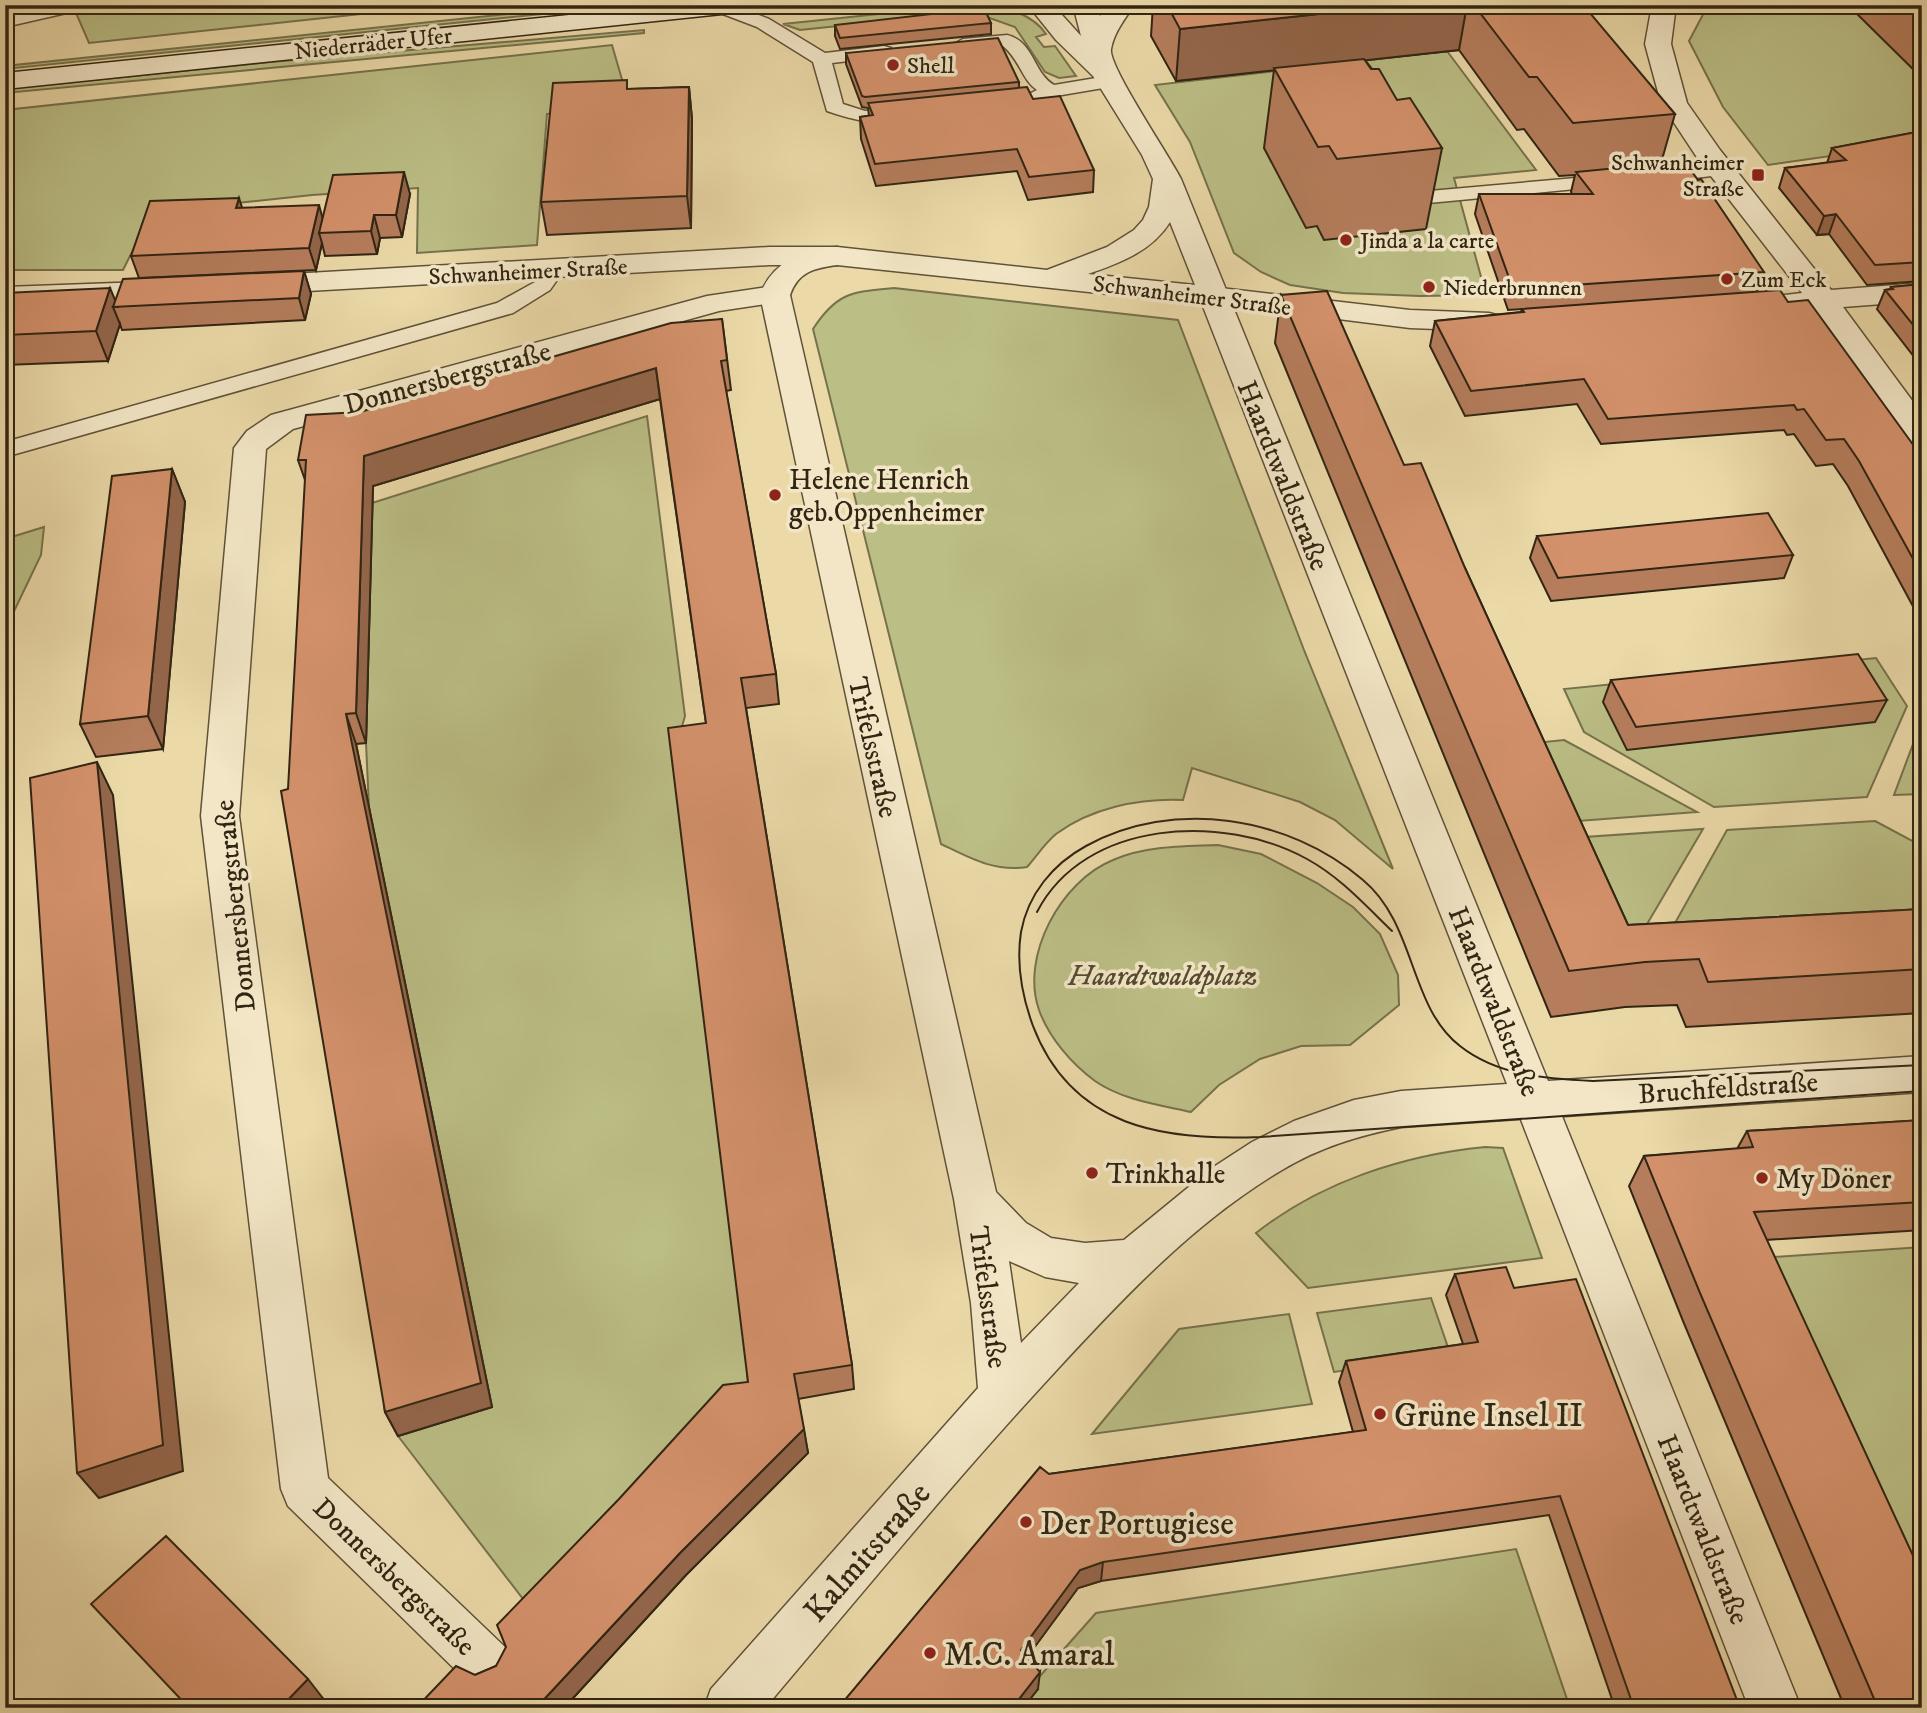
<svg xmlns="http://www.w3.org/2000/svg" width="1927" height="1713" font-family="'IM FELL DW Pica',serif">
	<rect width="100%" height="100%" fill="#ebd9a8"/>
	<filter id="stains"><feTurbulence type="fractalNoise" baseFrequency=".00286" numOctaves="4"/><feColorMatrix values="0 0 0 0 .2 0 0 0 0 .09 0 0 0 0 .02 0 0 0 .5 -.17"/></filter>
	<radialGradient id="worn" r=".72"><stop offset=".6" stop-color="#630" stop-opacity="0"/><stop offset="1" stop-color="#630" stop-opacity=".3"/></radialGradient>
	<!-- green -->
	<path fill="#bbbe85" stroke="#76724c" stroke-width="2" d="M111,5H445L89,43L76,13Z
		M595,5H630L5,69V66Z
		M991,5C1012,9 1034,16 1046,34L1036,37L1044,47L1055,46L1076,76L1059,78L1045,72L1015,27L973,12L800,30L783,24L946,7Z
		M1708,5H1797L1800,8L1827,5H1922V143L1768,165L1723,107L1689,41Z
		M644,30V33L5,93V89L270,62Z
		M612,45L630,107L547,114L537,245L417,253L418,188L312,195L152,212L123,270H5V110Z
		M1447,51L1536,170L1454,178L1486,295L1420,296L1343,293L1290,285L1261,272L1234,253L1190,142L1155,85Z
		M894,288L1178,320L1304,650L1393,869L1335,820L1300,802L1192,768L1183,800C1139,798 1091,808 1056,834C1045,843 1036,857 1027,867C994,872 970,858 941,844L813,329C837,292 852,292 894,288Z
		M647,416L685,716L673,758L753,1406L536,1616L398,1436L366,743L372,503Z
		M44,527L41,555L5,630V539Z
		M1876,658L1907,706L1867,797L1714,807L1584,732L1564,689Z
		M1922,720V794L1894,795Z
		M1564,740L1697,812L1578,821L1544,742Z
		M1875,821L1922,846V928L1675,923L1727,830Z
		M1703,829L1640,936L1627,937L1585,837Z
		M1218,845L1261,854L1317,883L1353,907L1380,934L1398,975L1399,1005L1350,1045L1301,1046L1260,1059L1219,1085L1191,1112C1160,1105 1122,1100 1095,1081C1072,1064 1049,1038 1039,1010C1020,956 1061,881 1113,860C1145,846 1183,846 1218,845Z
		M1485,1147L1503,1148L1542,1258L1308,1288L1256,1233C1321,1182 1403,1155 1485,1147Z
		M1922,1247V1584L1774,1257Z
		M1431,1298L1451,1356L1334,1372L1317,1313Z
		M1289,1314L1312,1404L1092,1434L1179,1329Z
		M1516,1549L1570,1708H1023L1037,1690L1032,1685L1096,1613Z"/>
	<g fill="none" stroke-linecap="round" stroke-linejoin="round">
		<!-- service casing -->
		<g stroke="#605238" stroke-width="3">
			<path id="service" d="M54,5H87L84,9L5,27V17Z
				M713,5H733L769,19L825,53L884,46L891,48L893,52L891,56L832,63L843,104L865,111L900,108L910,114C894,132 847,118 827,111L813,62L757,27L715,11Z
				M1007,35C1034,41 1033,73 1054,85L1108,76L1117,82L1115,86L1056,96L1031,106L993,107L990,103L993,99L1027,95L1037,90C1022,80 1020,60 1003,46L963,49L954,44L963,39Z
				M1721,164L1728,166L1731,170L1728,174L1654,183L1647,181L1644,177L1647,173L1654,171Z
				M1610,175L1617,177L1620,181L1617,185L1418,204L1411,202L1408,198L1411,194L1418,192Z
				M553,264L560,266L564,270L550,290L513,313L5,457V442L497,303L535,282L546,266Z"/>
		</g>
		<!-- minor casing -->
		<g stroke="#605238" stroke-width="3">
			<path id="minor" d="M1652,5H1676L1671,44L1687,103L1720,150L1831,290L1922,283V301L1843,307L1922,414V447L1911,444L1815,309L1759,314L1749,311L1744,305L1749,299L1802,293L1700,162L1661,103L1645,44Z
				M769,247H837L847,250L851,256L847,262L837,265H769L255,294L245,291L240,285L245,279L255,276Z
				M171,281L181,284L186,290L181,296L5,305V287Z
				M775,286L785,289L790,295L785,301L719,311L293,429L266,449L239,816L328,1478L506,1648L514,1666L506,1684L488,1692L470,1684L288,1506L281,1489L201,816L234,448L247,431L271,415L707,296Z
				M1212,287L1410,310L1489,313L1500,316L1504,322L1500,328L1489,331L1410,328L1202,302L1197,296L1202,290Z
				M1534,1081L1549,1086L1555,1099L1801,1708H1749L1513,1099L1519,1086Z"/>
		</g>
		<!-- tertiary casing -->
		<g stroke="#605238" stroke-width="3">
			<path id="tertiary" d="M1028,5H1053L1081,36L1073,5H1097L1100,16L1109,5H1134C1125,19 1114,32 1111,49C1108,66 1169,155 1181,179L1548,1081L1922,1056V1092L1401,1127C1358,1136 1320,1147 1282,1170C1194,1222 1122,1299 1053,1374C953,1482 860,1596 765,1708H704L711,1689L978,1388L971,1303L954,1199L760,295C774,259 802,252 837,247L1047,270L1107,247L1134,230L1143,220L1149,207L1153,179L1142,155L1093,76L1056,40ZM1170,222L1195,285L1088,274C1120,263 1152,251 1170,222ZM837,265L1202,304L1507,1084L1401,1091L1354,1100L1294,1121L1252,1142L1212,1168L1124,1240L1085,1243L1051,1238L1026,1223L996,1192L790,295C798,272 814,268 837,265ZM1009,1261L1045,1277L1079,1283L1021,1343Z"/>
		</g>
		<!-- secondary casing -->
		<g stroke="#312513" stroke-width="3">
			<path id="secondary" d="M667,5H753L750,10L741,12L5,89V73Z"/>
		</g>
		<!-- service -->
		<use href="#service" fill="#f2e6c6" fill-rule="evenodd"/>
		<!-- minor -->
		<use href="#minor" fill="#f2e6c6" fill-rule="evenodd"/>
		<!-- tertiary -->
		<use href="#tertiary" fill="#f2e6c6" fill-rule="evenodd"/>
		<!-- secondary -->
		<use href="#secondary" fill="#f2e6c6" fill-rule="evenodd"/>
		<!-- tram -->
		<path stroke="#312513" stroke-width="2" d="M1037,912C1085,819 1224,813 1307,859C1340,877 1365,905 1392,931
			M1922,1065L1593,1081C1547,1079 1498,1076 1460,1046C1409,1007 1416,924 1363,880C1288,816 1173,798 1086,846C1053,864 1028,894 1021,932C1016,964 1022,996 1033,1026C1072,1128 1164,1141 1260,1137L1922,1091"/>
	</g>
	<!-- wall -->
	<path fill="#b57d5c" stroke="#312513" stroke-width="2" d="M1153,5H1579L1675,114L1661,163L1764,272L1757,292L1788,302L1922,457V623L1848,486L1833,464L1816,466L1794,434L1787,435L1784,430L1601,444L1577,404L1465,416L1430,346L1435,321L1521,312L1522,309L1508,310L1475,214L1479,194H1572L1571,192L1575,175L1559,176L1524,129L1517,130L1459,50L1365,60L1397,100L1442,148L1426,229L1324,240L1317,226L1306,228L1264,148L1274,70L1176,81L1151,36Z
		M1855,5H1922V78L1853,10Z
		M991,23V34L840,49L835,36V25Z
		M846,53L1019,82V88L1033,99L1094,170L1093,192L1028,200L1017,171L876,186L861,139L860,117L869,116L868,108L862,107L846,64Z
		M689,87L692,119L691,228L547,235L541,202L629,89Z
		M1922,131V281L1867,285L1829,234L1817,235L1779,188L1785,168L1827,163L1832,148Z
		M410,194L402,237L380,238L377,254L325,256L322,243L316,270L139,278L131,256L242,208L323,219Z
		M304,271L311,294L305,320L122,330L120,324L108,361L5,365V293L115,301Z
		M1922,284V367L1877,309L1885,290L1890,289L1891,287Z
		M1281,295L1404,465L1465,568L1628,925L1922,909V1013L1686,1027L1677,1005L1625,1007L1551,1017L1275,343Z
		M722,319L731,390L726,391L776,674L779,704L746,708L852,1365L854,1389L798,1399L808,1453L686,1575L564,1708H416L475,1675L496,1666L748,1382L706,723L660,399L373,486L366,743L356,744L492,1407L398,1436L385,1412L305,480L298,460L360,412Z
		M172,469L185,502L163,749L96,757L80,724Z
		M1537,536L1793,555L1784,578L1551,601L1530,558Z
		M1611,680L1887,700L1875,722L1627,750L1603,702Z
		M1922,1120V1230L1766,1240L1922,1708H1845L1683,1321L1629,1186L1644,1156L1737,1149L1747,1131Z
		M1455,1274L1514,1288L1740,1708H1615L1549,1515L1101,1581L1078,1588L1027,1657L1038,1689L838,1708L1049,1474L1353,1432L1339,1382L1346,1361L1463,1344L1446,1295Z"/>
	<!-- shaded-wall -->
	<path fill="#94664b" stroke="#312513" stroke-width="2" d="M1402,5H1467L1459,50L1176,81L1180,29Z
		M689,87L692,119L691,228L687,196Z
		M404,172L410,194L402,237L396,215Z
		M239,198L246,220L236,208Z
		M319,205L325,227L319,233L322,243L316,270L309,248Z
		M1836,214L1829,234L1817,235L1824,216Z
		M374,215L380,238L377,254L371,231Z
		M304,271L311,294L305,320L299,298Z
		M110,288L118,307H113L120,324L108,361L96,331Z
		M656,368L660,399L373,486L366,743L356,713L364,456Z
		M172,469L185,502L163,749L148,716Z
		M346,714L356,744L492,1407L398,1436L385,1412Z
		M97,762L113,795L183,1471L99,1498L77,1473Z
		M804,1429L808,1453L686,1575L564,1708H536L680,1553Z
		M1103,1562L1101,1581L1078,1588L1020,1667L1021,1650L1080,1570Z
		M1040,1672L1038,1689L1023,1708H1012Z
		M308,1679L325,1701L319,1708H280Z"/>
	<!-- building -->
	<path fill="#d3916b" stroke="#312513" stroke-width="2" d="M1167,5H1402L1180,29Z
		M1474,5H1579L1581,8L1585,7L1675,114L1573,123L1537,77H1529Z
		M984,8L991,23L840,38L835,25Z
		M998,38L1019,82L865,97L862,96L846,53Z
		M1364,59L1371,69H1379L1397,100L1410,98L1442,148L1337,159L1329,146L1318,147L1274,68Z
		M627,80V89L689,87L687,196L541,202L553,83Z
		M1027,87L1033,99L1060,96L1094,170L1029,177L1017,149L875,164L860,117L873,115L868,103Z
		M1922,131V262L1875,265L1836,214L1824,216L1785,168L1846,160L1832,148Z
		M1678,162L1684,170L1690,169L1698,180L1701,179L1764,272L1513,289L1479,194H1593L1576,172Z
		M404,172L396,215H374L371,231L319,233L333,175Z
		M239,198L236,208L319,205L309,248L131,256L150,201Z
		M304,271L299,298L113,307L123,279Z
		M1922,284V336L1885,290L1893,289L1891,287Z
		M110,288L96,331L5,335V293Z
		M1780,290L1788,302L1808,300L1922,457V575L1859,461L1844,439L1826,440L1804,409L1797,410L1794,405L1608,419L1584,379L1471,391L1435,321L1524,312L1522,309Z
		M1327,291L1404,465L1421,463L1465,568L1628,925L1922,909V969L1708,982L1699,959L1645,962L1569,971L1281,295Z
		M722,319L727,360L721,361L776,674L741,678L852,1365L794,1374L804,1429L680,1553L536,1708H416L456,1666L475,1675L496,1666L506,1647L497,1625L619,1499L723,1385L748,1382L668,728L706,723L656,368L364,456L356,713L346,714L481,1383L385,1412L281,791L288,789L306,460H298L306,415L360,412L671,323Z
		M172,469L148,716L80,724L112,476Z
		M1768,513L1793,555L1558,578L1537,536Z
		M1858,654L1887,700L1636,727L1611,680Z
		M97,762L163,1445L77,1473L30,778Z
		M1922,1120V1202L1754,1212L1922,1575V1708H1878L1700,1293L1644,1156L1753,1147L1747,1131Z
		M1506,1267L1514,1288L1576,1279L1740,1708H1634L1560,1496L1103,1562L1080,1570L1021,1650L1040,1672L1012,1708H838L1040,1467L1049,1474L1366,1430L1346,1361L1478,1342L1455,1274Z
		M166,1536L308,1679L280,1708H189L91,1604Z"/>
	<!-- markers -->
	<g fill="#8f2418" stroke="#f2e6c6" stroke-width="2.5">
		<circle cx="893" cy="65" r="7"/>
		<rect x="1751" y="168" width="14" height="14" rx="3.5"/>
		<circle cx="1346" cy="240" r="7"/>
		<circle cx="1727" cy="279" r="7"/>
		<circle cx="1429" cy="287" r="7"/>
		<circle cx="775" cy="495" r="7"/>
		<circle cx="1092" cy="1173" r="7"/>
		<circle cx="1762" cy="1178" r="7"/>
		<circle cx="1380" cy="1414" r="7"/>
		<circle cx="1026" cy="1522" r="7"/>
		<circle cx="930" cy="1653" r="7"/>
	</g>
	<g text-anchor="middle" stroke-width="7" stroke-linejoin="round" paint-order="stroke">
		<!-- far-street labels -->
		<g font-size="23" fill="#312513" stroke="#f2e6c6">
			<text transform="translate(373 43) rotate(-6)" y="8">Niederräder Ufer</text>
			<text transform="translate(528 271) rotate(-3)" y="8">Schwanheimer Straße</text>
			<text transform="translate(1192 295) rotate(7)" y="8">Schwanheimer Straße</text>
		</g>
		<!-- far-poi labels -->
		<g font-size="23" fill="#312513" stroke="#f2e6c6" text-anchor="start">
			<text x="907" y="73">Shell</text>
			<text x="1744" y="170" text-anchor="end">Schwanheimer<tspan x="1744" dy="26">Straße</tspan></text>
			<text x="1360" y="248">Jinda a la carte</text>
			<text x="1741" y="287">Zum Eck</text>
			<text x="1443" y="295">Niederbrunnen</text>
		</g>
		<!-- street labels -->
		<g font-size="28" fill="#312513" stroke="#f2e6c6">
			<text transform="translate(447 377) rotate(-15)" y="10">Donnersbergstraße</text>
			<text transform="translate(1284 475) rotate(68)" y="10">Haardtwaldstraße</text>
			<text transform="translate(874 747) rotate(77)" y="10">Trifelsstraße</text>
			<text transform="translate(234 906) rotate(-96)" y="10">Donnersbergstraße</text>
			<text transform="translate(1495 1001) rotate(68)" y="10">Haardtwaldstraße</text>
			<text transform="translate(1728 1087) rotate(-4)" y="10">Bruchfeldstraße</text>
			<text transform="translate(989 1297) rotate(82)" y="10">Trifelsstraße</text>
			<text transform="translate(1704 1529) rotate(68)" y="10">Haardtwaldstraße</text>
			<text transform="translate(395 1576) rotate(44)" y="10">Donnersbergstraße</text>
		</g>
		<!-- poi labels -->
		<g font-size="28" fill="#312513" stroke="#f2e6c6" text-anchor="start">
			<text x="789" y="489">Helene Henrich<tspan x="789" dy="32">geb.Oppenheimer</tspan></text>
			<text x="1106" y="1183">Trinkhalle</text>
			<text x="1776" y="1188">My Döner</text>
		</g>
		<!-- park labels -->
		<g font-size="28" font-style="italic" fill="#544b30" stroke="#f2e6c6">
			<text x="1163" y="985">Haardtwaldplatz</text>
		</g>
		<!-- near-poi labels -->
		<g font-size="33" fill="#312513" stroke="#f2e6c6" text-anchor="start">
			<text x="1394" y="1426">Grüne Insel II</text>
			<text x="1040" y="1534">Der Portugiese</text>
			<text x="944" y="1665">M.C. Amaral</text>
		</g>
		<!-- near-street labels -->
		<g font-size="33" fill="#312513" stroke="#f2e6c6">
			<text transform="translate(866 1551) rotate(-49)" y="12">Kalmitstraße</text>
		</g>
	</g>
	<!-- margin -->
	<rect width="1927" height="1713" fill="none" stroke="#ebd9a8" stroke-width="28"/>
	<rect x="7" y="7" width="1913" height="1699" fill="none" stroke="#312513" stroke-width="3.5"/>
	<rect x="14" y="14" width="1899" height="1685" fill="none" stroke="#312513" stroke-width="2"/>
	<rect width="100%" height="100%" filter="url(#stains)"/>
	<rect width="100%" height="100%" fill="url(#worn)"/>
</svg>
